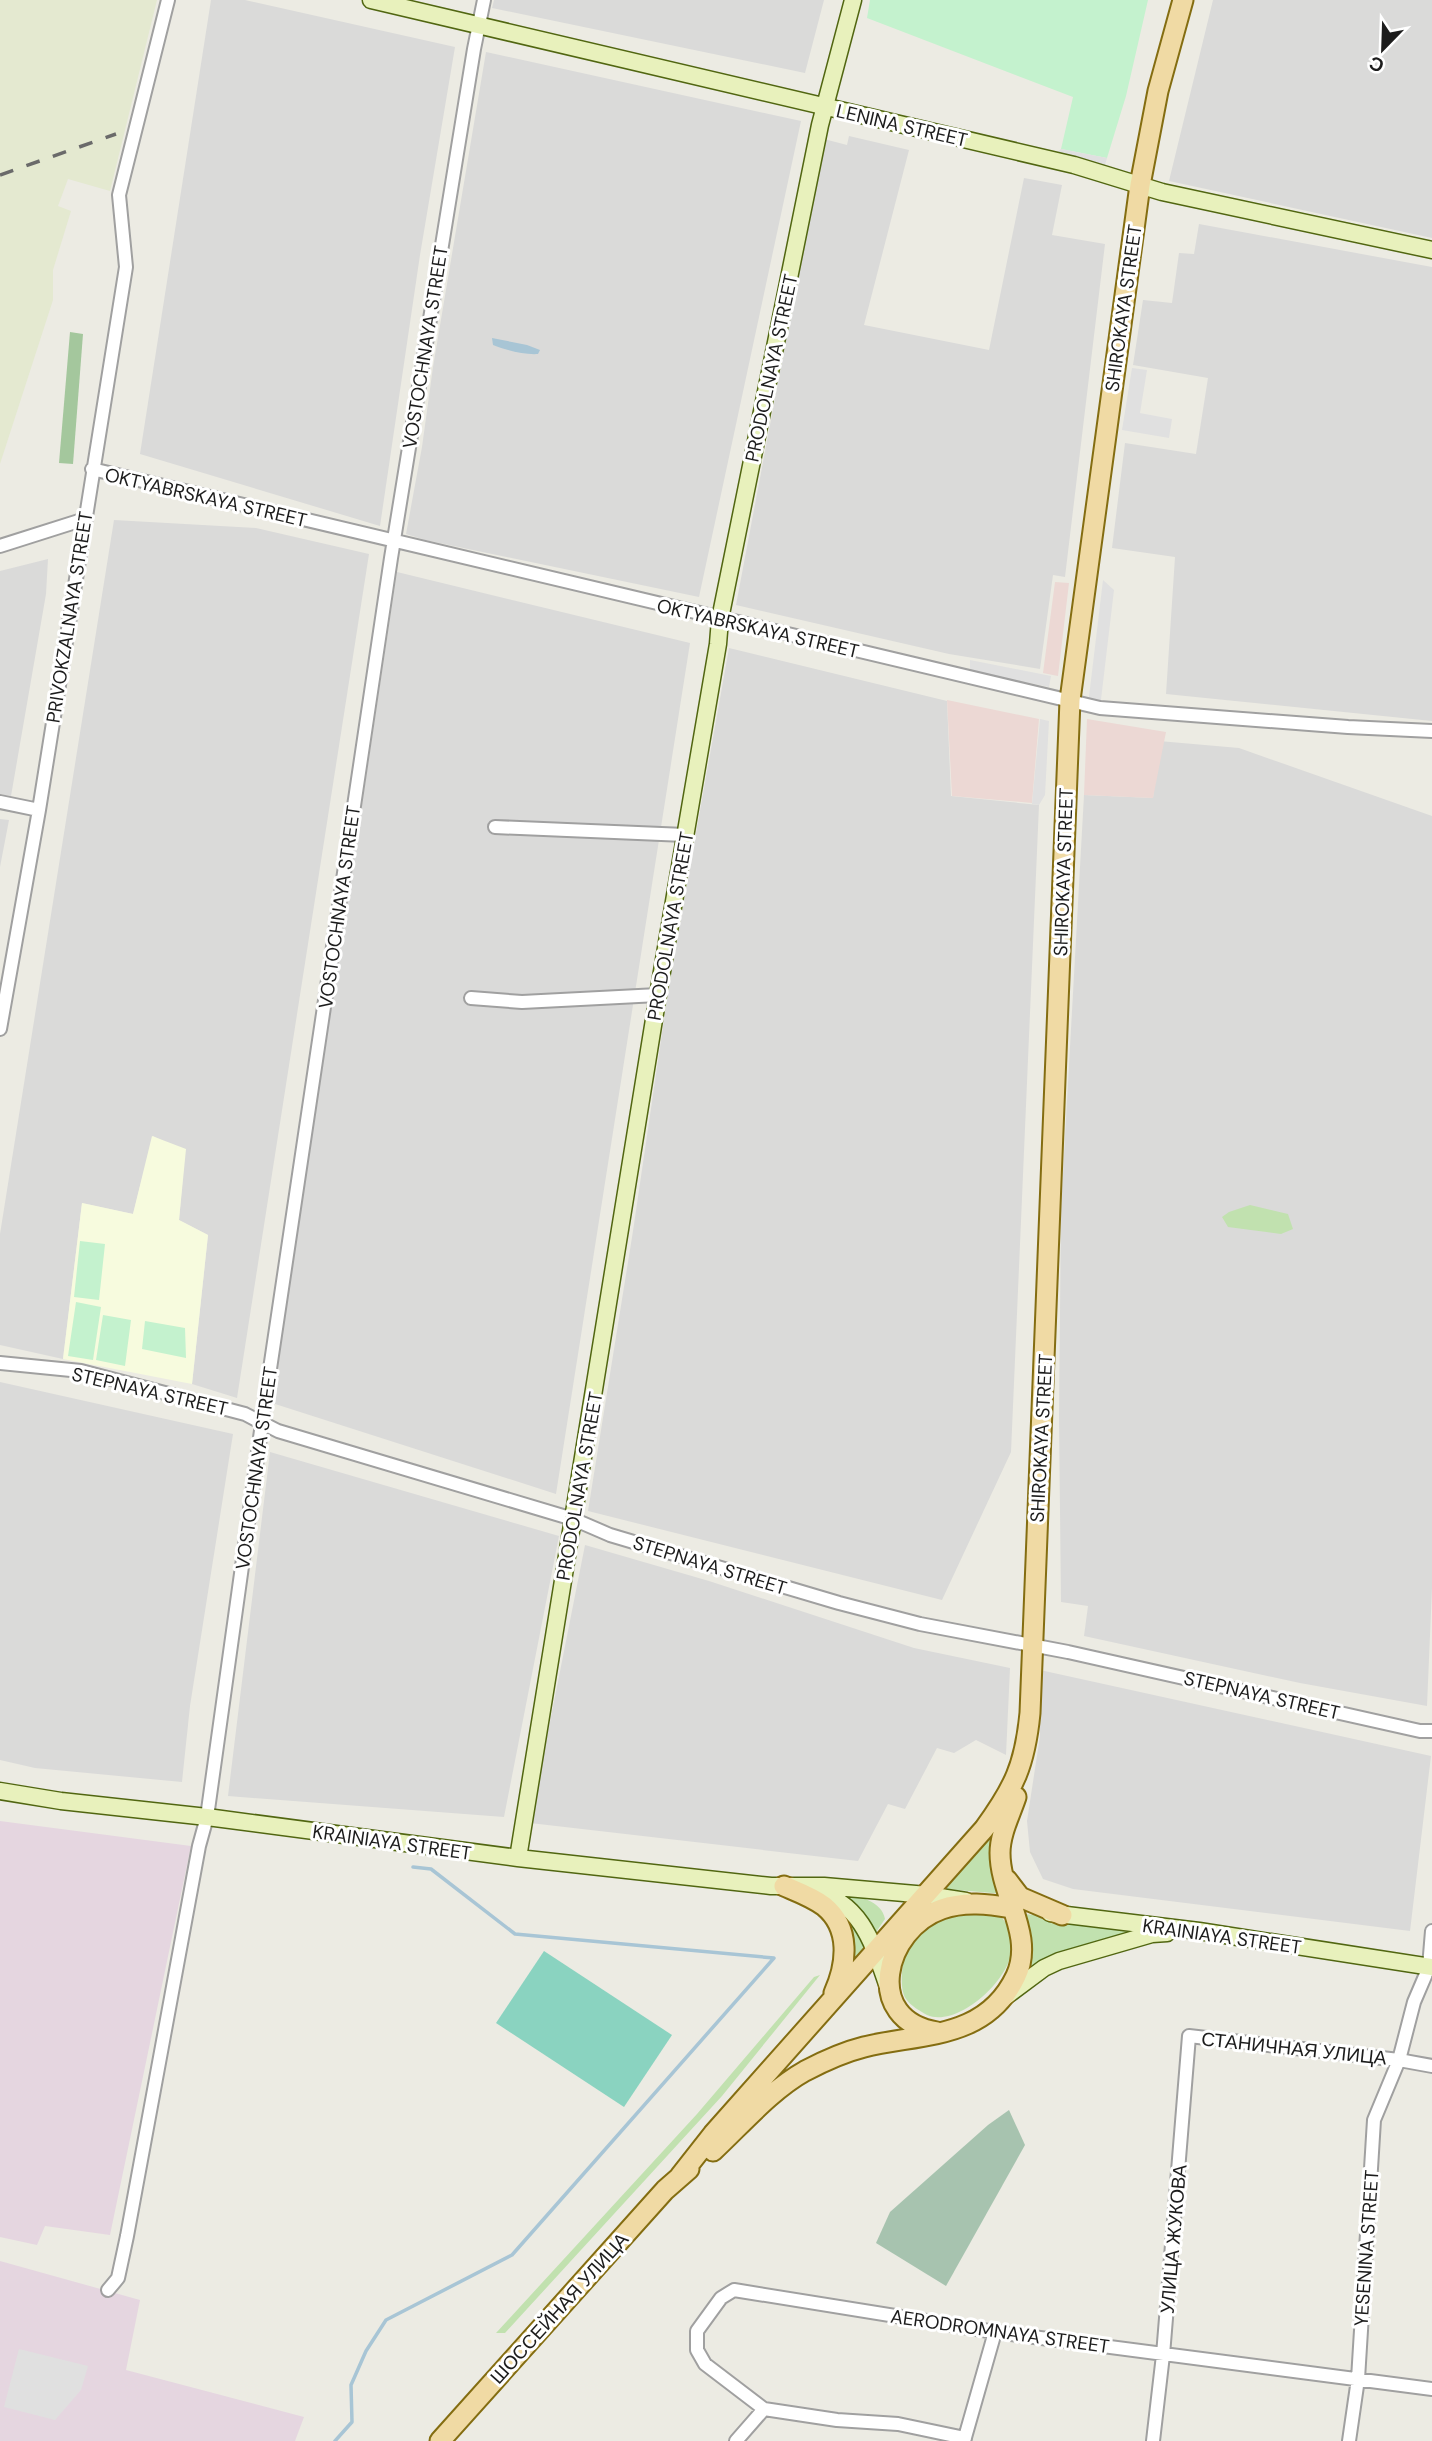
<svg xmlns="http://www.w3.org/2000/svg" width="1432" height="2441" font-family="'DM Sans',sans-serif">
	<rect width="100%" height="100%" fill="#ecebe3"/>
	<!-- residential -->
	<path fill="#dadad9" d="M211,0H245L455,47L420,255L380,526L140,454Z
		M494,0H824L805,73L492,8Z
		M1213,0H1432V238L1169,181Z
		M486,52L801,121L699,597L425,540L406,534L422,447L433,367Z
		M849,136L909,150L864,325L989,350L1024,178L1062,185L1052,235L1105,244L1065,577L1053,575L1040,669L949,654L736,605L824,139L847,145Z
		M1199,224L1432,267V721L1166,694L1175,557L1112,548L1125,443L1196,454L1208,378L1133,365L1143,300L1172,303L1179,253L1194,254Z
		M114,520L256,528L369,554L237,1398L192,1384L208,1235L179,1220L185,1152L153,1136L133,1214L82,1203L63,1359L0,1345V1234Z
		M48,559L46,594L11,796L0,794V571Z
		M397,572L690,643L556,1494L272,1403Z
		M729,648L947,701L951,796L1039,805L1011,1452L942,1600L588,1511L633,1231L670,979Z
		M1159,741L1239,748L1432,816V1588L1427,1706L1300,1683L1084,1636L1088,1606L1061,1602L1059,1417L1061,1209L1084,795L1153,798Z
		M0,819L9,820L0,867Z
		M0,1382L233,1434L190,1706L182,1782L35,1768L0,1760Z
		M270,1452L559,1536L504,1817L228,1796Z
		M585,1545L709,1581L914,1648L1010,1668L1006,1755L976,1740L954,1753L937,1748L905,1809L888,1804L858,1861L530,1823Z
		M1040,1670L1431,1756L1410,1931L1073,1889L1043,1879L1030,1852L1027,1821L1040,1736Z"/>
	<!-- commercial -->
	<path fill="#ecd8d4" d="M1055,582L1069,583L1058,676L1043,673Z
		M947,700L1039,719L1032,803L952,796Z
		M1087,719L1166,732L1153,798L1084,795Z"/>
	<!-- industrial -->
	<path fill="#e5d6e0" d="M0,1821L191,1846L110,2235L45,2226L37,2245L0,2237Z
		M0,2261L140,2300L126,2370L304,2417L295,2441H0Z"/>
	<!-- education -->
	<path fill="#f7fbde" d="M152,1136L186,1149L179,1220L208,1235L192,1384L63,1359L82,1203L133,1214Z"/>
	<!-- farmland -->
	<path fill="#e4e9d0" d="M0,0H157L110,191L68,179L58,206L71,211L53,270V300L0,464Z"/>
	<!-- grass -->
	<path fill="#c1e1af" d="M1250,1205L1288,1214L1293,1229L1281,1234L1228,1227L1222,1217L1229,1212Z
		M992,1834C990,1858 995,1873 1004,1894L946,1889Z
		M841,1894C858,1895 882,1901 885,1919L872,1938Z
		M843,1906L868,1946L847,1970Z
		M958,1910C970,1912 985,1911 996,1914C1002,1916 1007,1924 1010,1929C1028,1966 961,2030 927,2015C920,2011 911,2006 906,1999C896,1984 905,1940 919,1929C930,1920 947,1916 958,1910Z
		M1025,1914L1156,1929L1070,1949L1030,1968C1032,1948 1032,1933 1025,1914Z
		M820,1975L722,2096L505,2333H496L697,2114L814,1977Z"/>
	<!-- forest -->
	<path fill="#a4c79d" d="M70,332L83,334L73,464L59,463Z"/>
	<!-- cemetery -->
	<path fill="#a7c3af" d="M1009,2110L1025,2145L946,2286L876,2243L890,2212L988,2125Z"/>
	<!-- park -->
	<path fill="#c4f2ce" d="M870,0H1148L1126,96L1107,158L1061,149L1073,97L867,18Z
		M80,1241L105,1244L99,1300L74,1297Z
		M76,1302L101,1307L93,1360L68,1356Z
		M103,1315L131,1320L125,1366L96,1360Z
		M145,1321L185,1328L186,1358L142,1349Z"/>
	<!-- pitch -->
	<path fill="#8ad3c0" d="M544,1951L672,2035L624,2107L496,2023Z"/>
	<!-- parking -->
	<path fill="#e0e0e0" d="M1061,149L1107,158L1104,168L1055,154Z
		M1132,368L1147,370L1140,413L1172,419L1169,438L1122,430Z
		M1103,580L1114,590L1100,708L1088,705Z
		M970,660L1051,676L1049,687L970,671Z
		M1040,719L1049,721L1045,795L1039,805L1032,804Z
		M19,2349L88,2366L81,2390L55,2420L4,2407Z"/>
	<!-- water -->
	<path fill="#a8c5d5" d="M492,338L527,345L540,350L538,354C524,355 506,350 493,345Z"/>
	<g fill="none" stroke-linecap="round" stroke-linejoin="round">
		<!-- stream -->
		<path stroke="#a8c5d5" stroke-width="3.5" d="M335,2441L352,2422L351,2385L366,2351L386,2320L512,2255L774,1958L515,1934L431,1869L413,1867"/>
		<!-- street casing -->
		<g stroke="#a0a0a0" stroke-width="16">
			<path id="street" d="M92,469L1100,708L1348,727L1432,731
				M0,546L85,519
				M0,802L39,810
				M495,827L685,835
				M471,998L522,1002L658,995
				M0,1029L39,810L126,267L119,195L168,0
				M0,1363L81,1371L245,1414L278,1431L573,1519L610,1535L839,1603L920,1624L1068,1652L1420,1731H1432
				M108,2290L118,2278L127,2236L199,1846L207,1817L264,1409L391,558L474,49L484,0
				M965,2438L898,2424L837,2420L764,2409L705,2364L697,2350V2331L721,2298L734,2290L995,2332L1432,2389
				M736,2441L764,2409
				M964,2441L995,2332
				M1153,2441L1163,2355L1189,2036L1399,2060L1432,2066
				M1349,2441L1358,2379L1374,2120L1399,2060L1414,2002L1429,1967L1432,1931"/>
		</g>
		<!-- secondary casing -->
		<g stroke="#516611" stroke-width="19">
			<path id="secondary" d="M371,0L1074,165L1162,192L1432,250
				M0,1791L61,1801L207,1817L518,1858L771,1886H824L927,1895L966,1901
				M518,1858L658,995L718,644L720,619L820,125L853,0
				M814,1892C862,1901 874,1947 888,1987
				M1050,1913L1199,1931L1432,1967
				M1005,1997L1044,1968L1059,1961L1152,1934L1167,1933"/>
		</g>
		<!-- primary casing -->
		<g stroke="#846d11" stroke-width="23">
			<path id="primary" d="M1007,1880L1020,1897L1062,1915
				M784,1886C798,1892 812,1897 824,1906C851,1928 847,1964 834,1993
				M937,2032C862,2020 884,1929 942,1909C964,1901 989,1904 1011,1908
				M713,2151C742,2124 771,2090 805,2071C824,2061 844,2052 864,2047C921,2033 986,2040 1016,1976C1035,1935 1000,1895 1000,1853C1000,1834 1010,1815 1016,1797
				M680,2176L713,2134L984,1829C1014,1788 1025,1765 1030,1713L1070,700L1140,185L1158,91L1183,0
				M440,2441L665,2190L689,2169"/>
		</g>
		<!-- street -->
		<use href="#street" stroke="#fff" stroke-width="12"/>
		<!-- secondary -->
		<use href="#secondary" stroke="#e8f1bc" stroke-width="16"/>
		<!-- primary -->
		<use href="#primary" stroke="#f0daa4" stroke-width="19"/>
		<!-- rail -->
		<path stroke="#6a6a6a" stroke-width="3.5" stroke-dasharray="14 14" stroke-linecap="butt" d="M0,175L116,134"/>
	</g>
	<g text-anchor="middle" stroke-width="6" stroke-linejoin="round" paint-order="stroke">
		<!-- street labels -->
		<g font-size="19" fill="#1c1c1c" stroke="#fff">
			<text transform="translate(902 125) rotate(13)" y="7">LENINA STREET</text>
			<text transform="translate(1123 308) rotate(-82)" y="7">SHIROKAYA STREET</text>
			<text transform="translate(425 347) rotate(-81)" y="7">VOSTOCHNAYA STREET</text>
			<text transform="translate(771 368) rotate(-78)" y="7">PRODOLNAYA STREET</text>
			<text transform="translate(206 497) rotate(13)" y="7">OKTYABRSKAYA STREET</text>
			<text transform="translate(69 617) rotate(-81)" y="7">PRIVOKZALNAYA STREET</text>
			<text transform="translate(758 628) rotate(13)" y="7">OKTYABRSKAYA STREET</text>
			<text transform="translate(1063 872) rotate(-88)" y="7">SHIROKAYA STREET</text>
			<text transform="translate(339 907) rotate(-82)" y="7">VOSTOCHNAYA STREET</text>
			<text transform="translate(670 926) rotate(-80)" y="7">PRODOLNAYA STREET</text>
			<text transform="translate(150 1391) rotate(13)" y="7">STEPNAYA STREET</text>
			<text transform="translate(1041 1438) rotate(-87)" y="7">SHIROKAYA STREET</text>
			<text transform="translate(256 1468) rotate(-82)" y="7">VOSTOCHNAYA STREET</text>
			<text transform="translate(579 1486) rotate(-80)" y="7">PRODOLNAYA STREET</text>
			<text transform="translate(710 1565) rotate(17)" y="7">STEPNAYA STREET</text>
			<text transform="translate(1262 1695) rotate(13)" y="7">STEPNAYA STREET</text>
			<text transform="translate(392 1842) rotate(8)" y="7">KRAINIAYA STREET</text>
			<text transform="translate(1222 1936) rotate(8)" y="7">KRAINIAYA STREET</text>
			<text transform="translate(1294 2048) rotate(6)" y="7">СТАНИЧНАЯ УЛИЦА</text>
			<text transform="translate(1173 2239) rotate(-85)" y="7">УЛИЦА ЖУКОВА</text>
			<text transform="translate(1366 2248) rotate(-86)" y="7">YESENINA STREET</text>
			<text transform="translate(559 2308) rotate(-48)" y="7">ШОССЕЙНАЯ УЛИЦА</text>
			<text transform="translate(1000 2331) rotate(8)" y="7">AERODROMNAYA STREET</text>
		</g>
	</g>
	<!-- north arrow -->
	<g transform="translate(1383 49) rotate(203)" stroke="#ffffff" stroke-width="5" paint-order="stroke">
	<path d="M0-5L12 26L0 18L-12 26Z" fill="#1c1c1c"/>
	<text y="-10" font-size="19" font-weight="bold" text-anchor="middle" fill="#1c1c1c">С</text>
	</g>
</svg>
